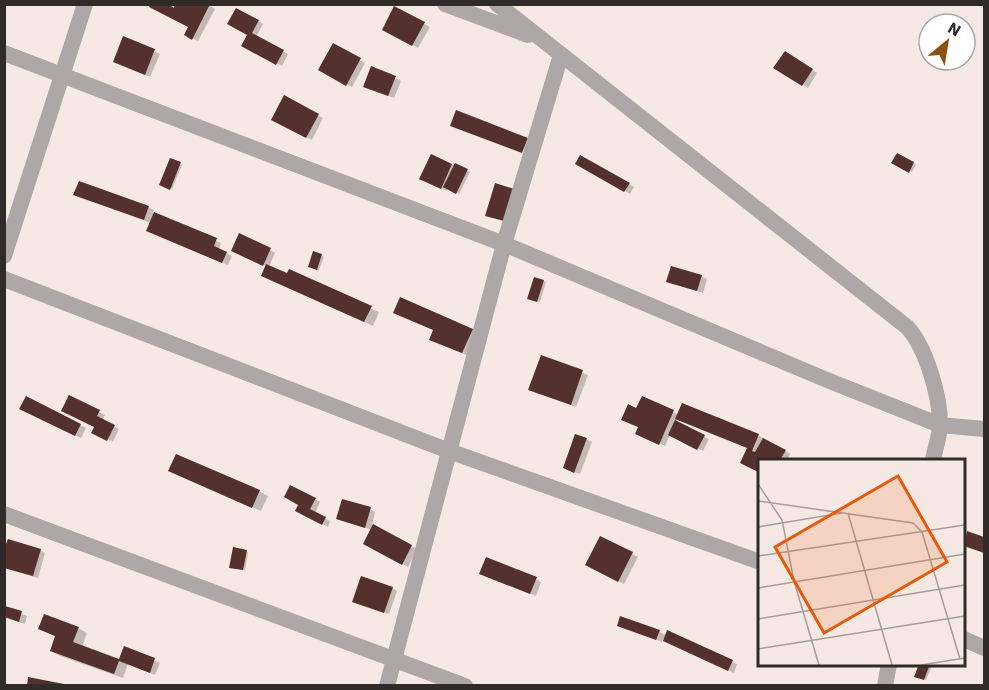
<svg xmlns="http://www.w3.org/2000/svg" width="989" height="690" font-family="'IBM Plex Sans',sans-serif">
	<rect width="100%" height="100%" fill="#f6e9e3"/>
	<!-- shadow -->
	<path fill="#0003" d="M207,4L215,9L198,41L186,35L190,27L174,10Z
		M395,8L430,27L418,48L384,29Z
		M237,10L263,24L256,37L288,54L282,66L243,46L249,35Z
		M124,38L160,54L150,77L120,64Z
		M334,45L365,63L352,87L320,70Z
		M791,56L817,73L808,88L776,68Z
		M372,68L401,81L394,98L370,89Z
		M284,98L323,118L312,140L273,120Z
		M897,155L916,165L912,172L893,162Z
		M432,156L470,172L459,194L448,188L447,191L427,182Z
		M581,157L634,187L630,194L577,164Z
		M171,160L182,165L172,189L161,185Z
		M75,195L148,207L154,210L153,213L221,243L219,249L232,256L228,265L153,233L151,223Z
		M270,250L275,253L269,267L379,312L373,326L271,280L267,266L238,253Z
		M321,255L324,257L319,270L312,268Z
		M701,276L707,279L703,293L668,282Z
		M535,279L546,282L540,302L531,299Z
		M472,330L481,335L471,357L440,344Z
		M542,357L588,375L576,407L535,392Z
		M70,397L105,415L102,420L119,429L113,442L93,432L96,426Z
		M26,398L86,428L81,438L27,411Z
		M642,398L679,415L683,405L758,435L790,454L787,460H760L749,448L677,419L676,422L709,439L703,451L670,434L665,446L642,436L637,410Z
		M586,439L592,442L580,474L570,471Z
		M170,471L259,491L268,496L261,511Z
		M291,487L320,502L315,513L330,521L328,527L297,510L300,504Z
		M370,509L375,512L372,525L417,549L408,567L365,543L372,530L338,519Z
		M600,538L638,557L624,584L587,564Z
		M40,550L45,553L38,578L7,569Z
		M246,551L248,553L245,570L233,568Z
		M486,576L536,579L541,582L536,596Z
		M392,588L397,591L389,614L359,604Z
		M4,607L27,616L25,624L5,618L4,620Z
		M619,625L659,632L737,664L734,673L663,639L662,642Z
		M78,628L87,633L82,647L120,661L154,660L160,663L155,675L128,664L123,678L60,656L52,651L57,637L40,629Z
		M920,664H933L926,680L918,677Z"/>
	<!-- building -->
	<path fill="#54312d" d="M150,4H168L174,8L175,4H210L192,40L184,35L188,27L149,7Z
		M394,6L425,22L412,46L382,30Z
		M236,8L259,20L252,33L284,50L276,65L241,46L247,35L227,24Z
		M123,36L155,49L145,75L113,62Z
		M333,43L361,58L346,86L318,70Z
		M785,51L813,69L802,86L773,68Z
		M371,66L396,76L388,96L363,87Z
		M284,95L319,114L306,138L271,120Z
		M456,110L528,138L522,153L450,126Z
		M897,153L914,162L909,173L891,163Z
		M431,154L452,164L441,189L419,179Z
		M580,155L630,183L624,192L575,164Z
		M170,158L181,162L170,190L159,185Z
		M455,163L468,169L456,194L443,187Z
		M79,181L149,206L144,220L73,195Z
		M495,183L514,189L504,221L485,216Z
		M154,212L217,238L214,246L227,252L222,263L146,231Z
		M239,233L271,248L263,266L231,251Z
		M313,251L322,254L317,270L308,267Z
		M266,264L287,273L289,269L372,306L364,322L261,276Z
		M671,266L702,275L697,291L666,282Z
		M534,277L544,280L537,302L527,299Z
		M400,297L473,329L462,353L429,340L433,330L393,313Z
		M541,355L583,370L571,405L528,390Z
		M69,395L100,410L97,416L115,425L107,441L91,433L94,427L61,411Z
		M26,396L81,424L75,436L19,409Z
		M642,396L674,410L659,445L635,434L638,427L621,420L628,404L636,408Z
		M682,403L759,434L752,451L755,452L763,438L786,450L780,460H760V473L740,463L747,448L675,419Z
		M675,420L705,435L697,450L668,435Z
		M575,434L587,438L574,473L563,468Z
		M176,454L260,490L252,508L168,471Z
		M290,485L316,498L310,509L326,517L322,525L295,511L298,505L284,497Z
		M342,499L371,507L365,528L336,519Z
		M373,524L412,545L402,565L363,544Z
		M967,531L984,537V553L964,546Z
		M600,536L633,552L618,582L585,565Z
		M8,539L41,549L33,576L4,568V549Z
		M233,547L247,550L243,570L229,568Z
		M486,557L537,577L530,594L479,574Z
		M361,576L393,587L384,613L352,602Z
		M5,606L22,611L19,622L5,617Z
		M44,614L79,627L73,642L119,659L124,646L155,658L150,673L119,661L114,674L50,651L55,636L38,629Z
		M620,616L660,630L656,640L617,626Z
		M667,630L733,660L728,671L663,641Z
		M919,664H930L924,680L914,677Z
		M28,677L64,684V686H27Z"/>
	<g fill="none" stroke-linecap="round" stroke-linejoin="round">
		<!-- minor -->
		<path stroke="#aea7a7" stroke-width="16" d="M445,4L528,35
			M497,4L907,327C926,347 940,396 940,424C940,435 935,449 933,460
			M4,53L504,244L827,380L940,425L984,429
			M4,256L85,4
			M4,279L449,451L760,562
			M4,514L465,686
			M964,639L984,648
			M387,686L504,244L561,55
			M885,686L889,664"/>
	</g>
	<!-- overview -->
	<g transform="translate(758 459)">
		<rect width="207" height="207" fill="#f6e9e3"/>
		<path fill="none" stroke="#a79d99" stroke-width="1.5" d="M0,25L24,61L36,122L61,206M0,42L155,64L164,73L202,200M90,54L134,206M0,68L84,54M0,97L207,66M0,129L207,95M0,160L207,126M0,190L207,157M163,206L207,199"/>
		<path fill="#e8590c" fill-opacity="0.15" stroke="#e8590c" stroke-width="3" d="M140,17L189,103L66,174L17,88Z"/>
		<rect width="207" height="207" fill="none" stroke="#302b29" stroke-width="3"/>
	</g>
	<!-- border -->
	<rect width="989" height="690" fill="none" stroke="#302b29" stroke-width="12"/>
	<!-- north arrow -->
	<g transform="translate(947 42) rotate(30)"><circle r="28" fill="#ffffff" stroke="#acaaa9" stroke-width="1.5"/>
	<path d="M0-4.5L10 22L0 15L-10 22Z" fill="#8c510c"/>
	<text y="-9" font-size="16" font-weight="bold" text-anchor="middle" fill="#302b29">N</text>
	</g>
</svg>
